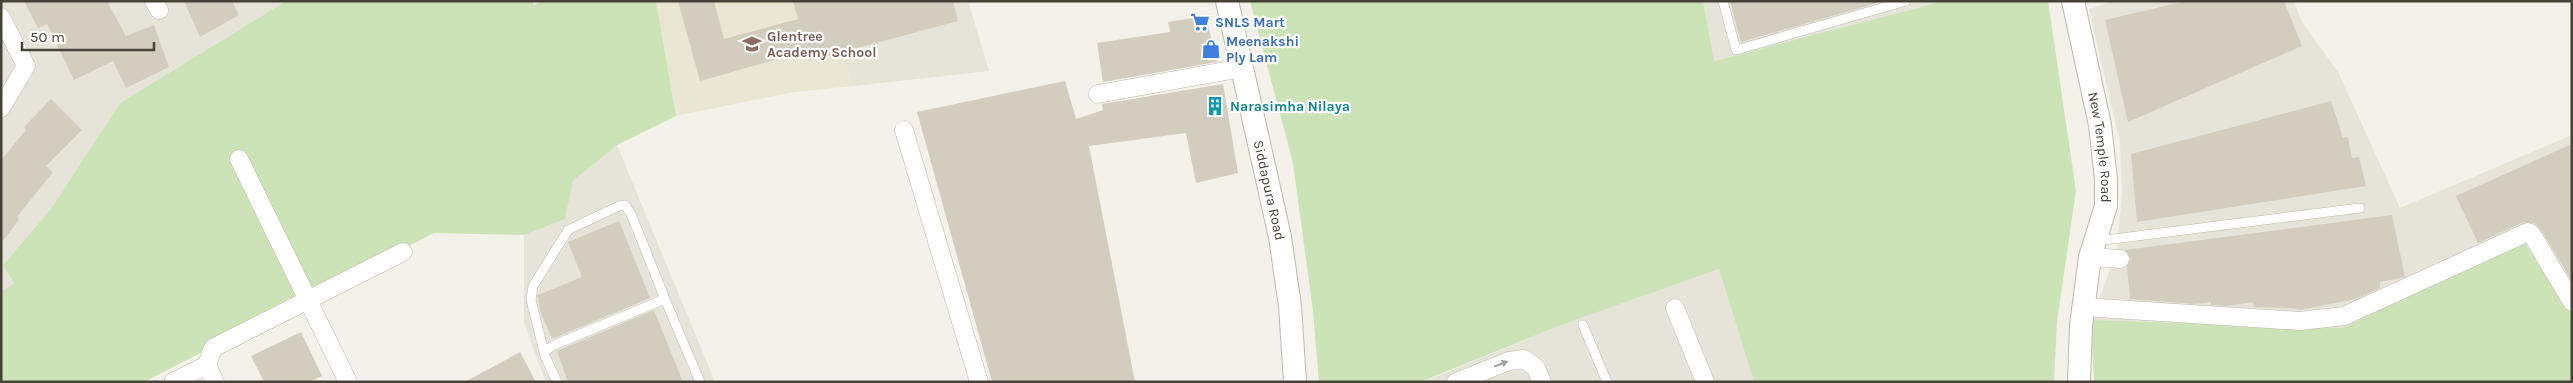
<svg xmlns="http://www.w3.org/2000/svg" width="2573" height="383" font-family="Karla,sans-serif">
	<rect width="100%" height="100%" fill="#f3f1e9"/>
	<!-- residential -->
	<path fill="#e6e3d8" d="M1,1H286L120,103L51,209L3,265L14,285L1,292Z
		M830,1H968L989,71L853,86Z
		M1703,1H1944L1714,61Z
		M2114,1H2294L2302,22L2338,72L2400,208L2572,135V316L2522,239L2343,328L2091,320L2117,251L2122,192L2120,143L2089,9Z
		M617,145L715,382H546L524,323V235L565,219L573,181Z
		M1719,269L1754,382H1423L1564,324Z"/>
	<!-- education -->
	<path fill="#eae6d4" d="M656,1H830L853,86L794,92L676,116Z"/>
	<!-- green -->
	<path fill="#cbe3b6" d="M286,1H532L534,5L542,1H656L676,116L617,145L573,181L565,219L524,235L434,233L144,382H1V292L14,284L3,265L51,209L120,103Z
		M1250,1H1703L1714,61L1944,1H2048L2076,191L2057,321L2054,382H1754L1719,269L1564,324L1420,382H1319L1313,311L1293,163Z
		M2522,239L2572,316V382H2094L2091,320L2343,328Z"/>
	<!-- building -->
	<path fill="#d3cdc0" d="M24,1H107L126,36L154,25L169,67L126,88L113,61L74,80L47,24L38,28Z
		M184,1H232L239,15L200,37Z
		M678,1H714L724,39L798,19L793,1H953L958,21L809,61L807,51L700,81Z
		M1730,1H1877V3L1741,42Z
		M2186,1H2284L2302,46L2128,122L2105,20Z
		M1206,16L1217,62L1103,82L1097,43L1170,32L1168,22Z
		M1065,81L1076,119L1103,110L1102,104L1223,84L1238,173L1196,183L1186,133L1089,146L1135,382H992L917,112Z
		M51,99L82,130L46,166L53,172L17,217L19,220L1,243V160L26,130L24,127Z
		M2331,101L2343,138L2348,137L2352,158L2359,157L2366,186L2137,222L2131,154Z
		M2572,144V281L2541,230L2534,223L2524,222L2478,243L2456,196Z
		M2392,215L2405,277L2380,282V288L2356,299L2300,310L2291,308L2254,307L2253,302L2227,306L2211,305V302L2194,304L2130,299L2127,267L2131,259L2125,250Z
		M619,221L650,298L552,339L540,311L538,295L582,277L568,242Z
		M654,310L683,382H568L557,351Z
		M301,332L322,376L309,382H264L251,356Z
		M520,352L536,382H465Z"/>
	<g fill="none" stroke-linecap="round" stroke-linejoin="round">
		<!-- service casing -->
		<g stroke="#bdb9ad" stroke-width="10">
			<path id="service" d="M1723,1L1736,50L1906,1
				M2097,241L2360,208
				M665,299L700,382
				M1583,325L1607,382
				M545,351L554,345L665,299L631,214L625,205L619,206L568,230L533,286L531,300L545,356L557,382"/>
		</g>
		<!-- minor casing -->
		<g stroke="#bdb9ad" stroke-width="19">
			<path id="minor" d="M154,1L159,10
				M1,17L26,66L1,108
				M1098,94L1242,68
				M904,130L979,382
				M239,159L348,382
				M2090,257L2120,259
				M2083,307L2300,321L2344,316L2528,232L2532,235L2572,302
				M1675,308L1705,382
				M173,382L207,365
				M215,382L207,365L213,348L403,252
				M1456,382L1509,361L1524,359L1536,368L1542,382"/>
		</g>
		<!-- tertiary casing -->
		<g stroke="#bdb9ad" stroke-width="24">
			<g id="tertiary">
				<path id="s1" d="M1227,1L1280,237L1290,306L1295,382"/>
				<path id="s2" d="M2073,1L2100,125L2106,179V206L2090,257L2081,325L2079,382"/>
			</g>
		</g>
		<!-- service -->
		<use href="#service" stroke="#fff" stroke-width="9"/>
		<!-- minor -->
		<use href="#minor" stroke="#fff" stroke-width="18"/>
		<!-- tertiary -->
		<use href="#tertiary" stroke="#fff" stroke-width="22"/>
	</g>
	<!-- one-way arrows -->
	<defs><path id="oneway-solid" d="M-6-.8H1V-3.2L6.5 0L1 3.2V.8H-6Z" transform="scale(1.25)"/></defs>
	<use fill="#a2a09c" href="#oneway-solid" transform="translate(1501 364) rotate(-21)"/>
	<!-- icons -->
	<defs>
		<g id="supermarket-bare" transform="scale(1.5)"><path d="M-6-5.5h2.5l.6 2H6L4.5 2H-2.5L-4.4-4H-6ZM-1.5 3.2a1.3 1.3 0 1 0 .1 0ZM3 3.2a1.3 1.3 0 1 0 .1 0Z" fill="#3f7fe0" stroke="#fff" stroke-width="2.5" paint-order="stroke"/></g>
		<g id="school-bare" transform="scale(1.5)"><path d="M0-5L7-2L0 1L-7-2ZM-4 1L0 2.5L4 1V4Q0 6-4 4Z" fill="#8d6e63" stroke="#fff" stroke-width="2.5" paint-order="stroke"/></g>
		<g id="shop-bare" transform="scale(1.5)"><path d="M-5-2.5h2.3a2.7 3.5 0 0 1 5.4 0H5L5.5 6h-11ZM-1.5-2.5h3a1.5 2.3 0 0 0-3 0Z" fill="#3f7fe0" stroke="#fff" stroke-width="2.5" paint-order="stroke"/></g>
		<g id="building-bare" transform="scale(1.5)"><path d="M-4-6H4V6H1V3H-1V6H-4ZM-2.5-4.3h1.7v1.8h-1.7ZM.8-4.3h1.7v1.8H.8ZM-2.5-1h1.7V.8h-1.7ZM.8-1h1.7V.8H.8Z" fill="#0f9aa8" stroke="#fff" stroke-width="2.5" paint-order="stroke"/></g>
	</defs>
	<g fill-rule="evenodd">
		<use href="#supermarket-bare" x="1200" y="22"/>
		<use href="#school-bare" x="752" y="44"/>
		<use href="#shop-bare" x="1211" y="49"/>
		<use href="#building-bare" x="1215" y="106"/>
	</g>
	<g text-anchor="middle" stroke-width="4.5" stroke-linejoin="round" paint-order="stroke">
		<!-- shop labels -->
		<g font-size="14" font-weight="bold" fill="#366cbe" stroke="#fff" text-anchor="start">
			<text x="1215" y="27">SNLS Mart</text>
			<text x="1226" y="46">Meenakshi<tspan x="1226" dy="16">Ply Lam</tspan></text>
		</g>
		<!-- education labels -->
		<g font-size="14" font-weight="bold" fill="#785e54" stroke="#fff" text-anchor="start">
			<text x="767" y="41">Glentree<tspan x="767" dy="16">Academy School</tspan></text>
		</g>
		<!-- culture labels -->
		<g font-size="14" font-weight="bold" fill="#0d838f" stroke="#fff" text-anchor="start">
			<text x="1230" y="111">Narasimha Nilaya</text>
		</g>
		<!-- street labels -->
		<g font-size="14" fill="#464238" stroke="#fff">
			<text dy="5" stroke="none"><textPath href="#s2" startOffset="149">New Temple Road</textPath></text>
			<text dy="5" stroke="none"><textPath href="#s1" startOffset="194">Siddapura Road</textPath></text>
		</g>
	</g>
	<!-- border -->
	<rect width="2573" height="383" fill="none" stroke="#464238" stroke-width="5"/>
	<!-- scale -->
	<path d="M22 42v8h132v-8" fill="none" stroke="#464238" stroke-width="2.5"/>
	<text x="30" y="42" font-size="15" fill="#464238" stroke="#ffffff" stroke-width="4" paint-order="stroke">50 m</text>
</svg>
